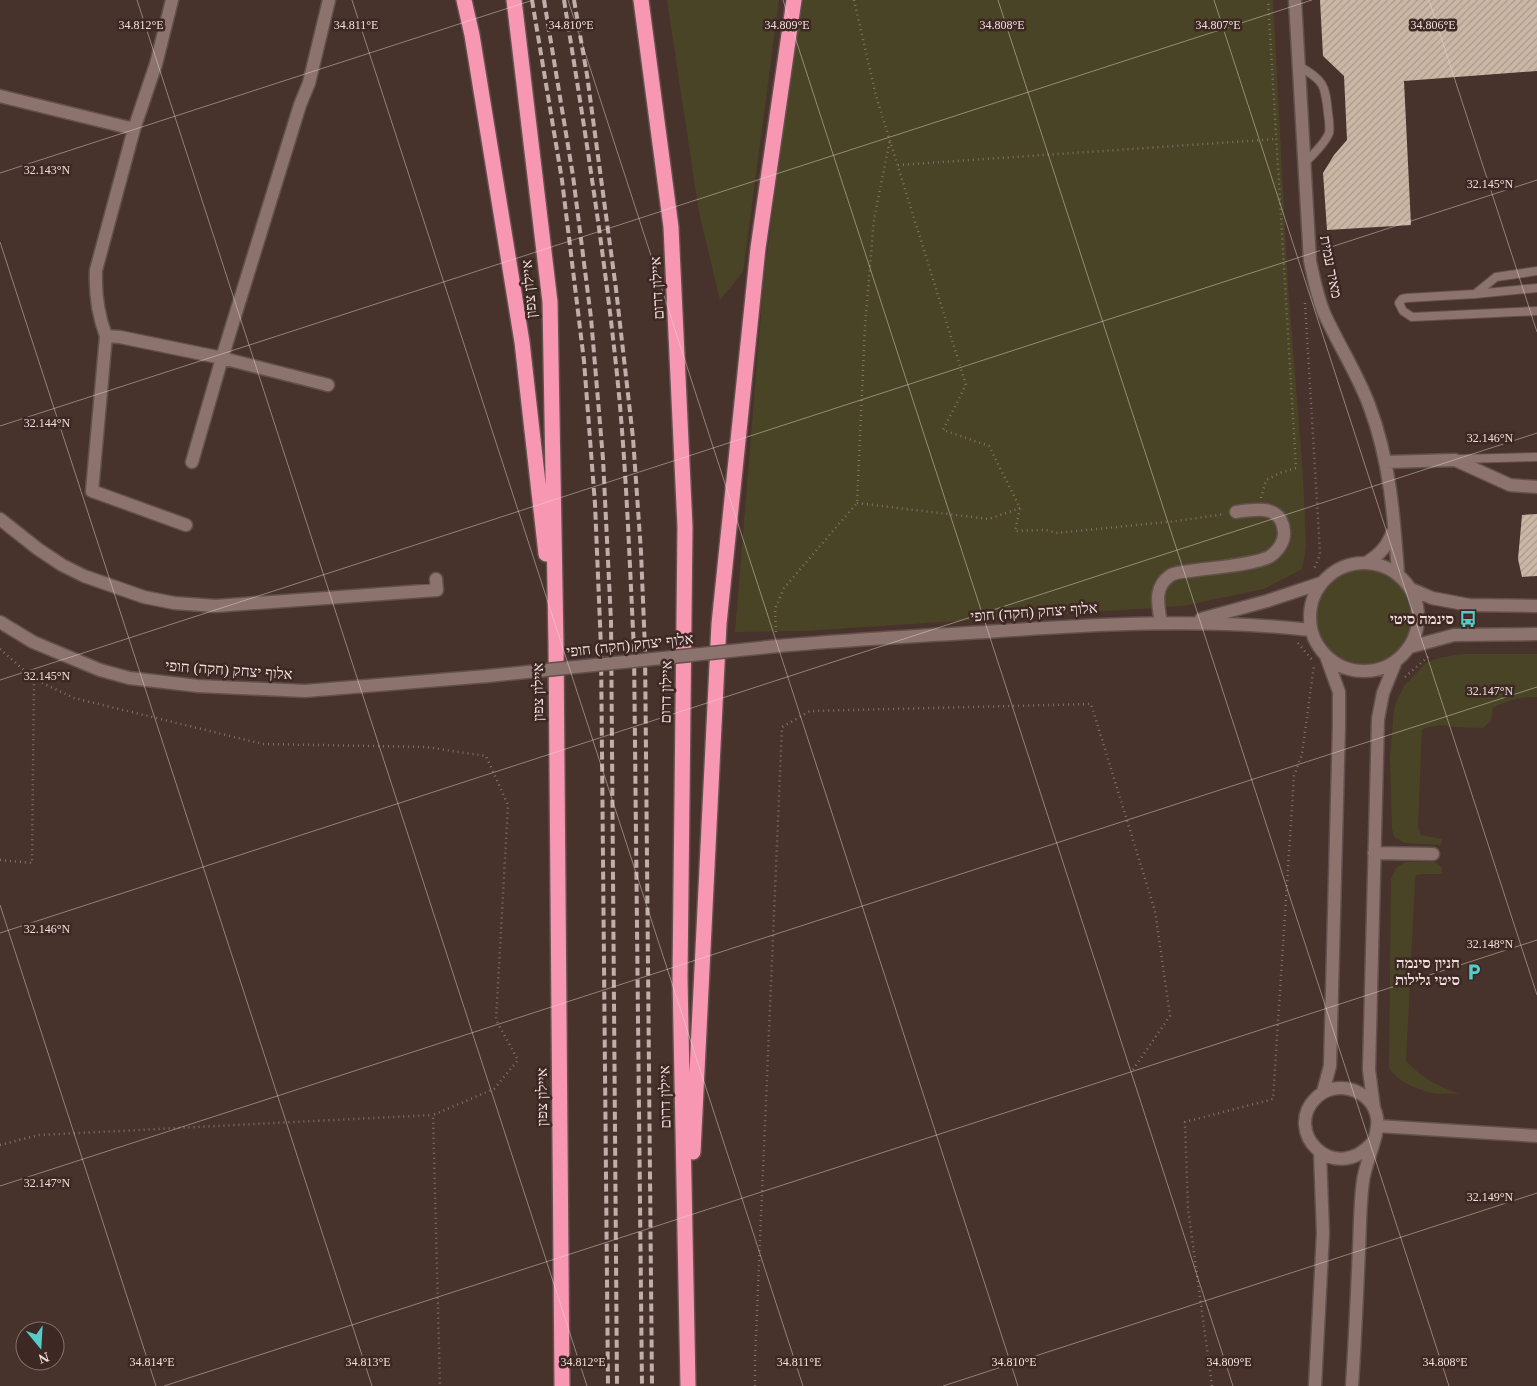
<svg xmlns="http://www.w3.org/2000/svg" width="1537" height="1386" font-family="'Times New Roman',Heebo,serif">
	<defs>
		<pattern id="building-hatch" width="6" height="6" patternUnits="userSpaceOnUse" patternTransform="scale(1.25)"><rect width="6" height="6" fill="#cbb7a5"/><path d="M-1 1l2-2M0 6l6-6M5 7l2-2" fill="none" stroke="#aa9a8c"/></pattern>
	</defs>
	<rect width="100%" height="100%" fill="#48322c"/>
	<!-- green -->
	<path fill="#4a4426" d="M667,0H779L743,272L720,300L699,213Z
		M801,0H1273L1288,285L1303,477L1306,547L1302,569L1264,589L1183,606L804,631L735,632L764,277Z
		M1316 618a48 48 0 1 1 96 0a48 48 0 1 1-96 0Z
		M1461,654H1537V697C1520,697 1508,700 1493,708L1491,721L1483,728L1453,727L1439,725L1422,729L1418,827L1421,835L1442,839V841L1441,845L1405,843L1394,837L1392,829L1390,757L1394,709L1397,700L1404,686L1426,663L1439,658Z
		M1405,862H1435L1442,868V874H1422L1416,875L1415,882L1406,1061C1421,1077 1439,1087 1460,1094C1450,1093 1437,1095 1428,1092C1414,1088 1395,1080 1389,1067L1391,879L1396,868Z"/>
	<!-- building -->
	<path fill="url(#building-hatch)" d="M1320,0H1537V71L1404,81L1411,225L1327,230L1323,173L1334,155L1347,140L1344,76L1323,56Z
		M1537,514V576L1522,577L1518,559L1522,515Z"/>
	<g fill="none" stroke-linecap="round" stroke-linejoin="round">
		<!-- lane casing -->
		<g stroke="#63504d" stroke-width="10">
			<path id="lane" d="M1299,66C1324,81 1325,84 1328,113C1329,119 1330,127 1329,133C1325,144 1312,155 1304,164
				M1537,288L1475,294L1407,298L1402,299L1399,303L1403,311L1412,317L1537,311
				M1475,294L1496,277L1537,271
				M1460,459L1537,457"/>
		</g>
		<!-- street casing -->
		<g stroke="#63504d" stroke-width="15">
			<path id="street" d="M172,0L156,64L134,129L96,270C95,292 98,315 106,336L92,491L186,525
				M1295,0L1310,261C1314,279 1317,296 1324,313C1338,344 1357,373 1369,405C1390,460 1394,517 1398,574
				M0,96L134,129
				M106,336L120,337L222,358L328,385
				M192,462L222,358L300,105L309,83L329,0
				M1386,462L1455,460L1510,485L1537,487
				M0,519L38,549L62,565L84,576L144,597L174,603L216,606L437,590L436,579
				M1310 617a54 54 0 1 1 108 0a54 54 0 1 1-108 0Z
				M1366,563C1382,553 1387,546 1394,529
				M1411,589L1432,598L1469,605L1537,606
				M1201,619L1267,601L1321,583
				M0,622L33,642L100,670L129,678L198,686L305,691L488,676
				M1161,623C1158,604 1153,587 1171,575C1176,572 1184,572 1190,571C1209,568 1253,565 1269,557C1277,552 1285,542 1284,532C1282,504 1256,509 1236,512
				M778,646C847,640 917,636 986,632C1096,624 1202,618 1311,630
				M1410,647L1454,635L1537,634
				M1374,853L1433,854
				M1323,1092L1330,1066L1339,725V692L1326,656
				M1374,1108L1369,1070L1378,719L1383,693L1396,661
				M1377,1126L1537,1136
				M1315,1386L1323,1233L1320,1153
				M1352,1386C1355,1340 1357,1295 1359,1249C1360,1227 1360,1203 1363,1181C1365,1163 1380,1134 1377,1118C1373,1090 1336,1078 1316,1098C1282,1131 1334,1187 1373,1142"/>
		</g>
		<!-- highway casing -->
		<g stroke="#63504d" stroke-width="18">
			<path id="highway" d="M464,0L472,35L522,342L546,554
				M514,0L550,302L556,645L562,1386
				M641,0L671,227L685,527L680,978L688,1386
				M693,1152L719,624L758,248L794,0"/>
		</g>
		<!-- path -->
		<path stroke="#83706b" stroke-width="2.5" stroke-dasharray="1 4" stroke-linecap="butt" d="M854,0L876,96L966,385L943,430L989,446L1020,508L1015,531L1046,530L1056,533L1177,521L1225,514
			M898,165L1277,139
			M1305,303L1319,535L1320,555L1313,571
			M1261,498L1266,480L1280,473L1296,468L1268,0
			M857,503L989,519L1020,508
			M776,632L775,609L784,588L857,503L865,326L874,219L890,140
			M1298,643L1313,661
			M0,649L34,679
			M1405,677L1429,656
			M0,860L32,863L34,679L74,698L263,744L426,747L486,756L508,805L496,1020L518,1060L494,1089L433,1115L440,1386
			M0,1145L39,1135L433,1115
			M755,1386V1358L782,727L810,711L1091,704L1155,911L1170,1016L1132,1071
			M1212,1386L1188,1208L1185,1122L1273,1099L1294,776L1302,754L1314,665"/>
		<!-- lane -->
		<use href="#lane" stroke="#8c736d" stroke-width="8"/>
		<!-- street -->
		<use href="#street" stroke="#8c736d" stroke-width="12"/>
		<!-- highway -->
		<use href="#highway" stroke="#f797b2" stroke-width="15"/>
		<!-- rail -->
		<path stroke="#bfaeaa" stroke-width="4" stroke-dasharray="8 4" stroke-linecap="butt" d="M532,0L562,180L584,361L595,504L601,648L608,1386
			M544,0L573,176L591,318L603,459L611,621L617,1386
			M564,0C583,118 602,237 615,356C626,453 629,552 634,650L642,1386
			M574,0L587,75L616,289L633,438L641,552L645,649L652,1386"/>
		<!-- street-bridge casing -->
		<g stroke="#63504d" stroke-width="15" stroke-linecap="butt">
			<path id="street-bridge" d="M488,676L778,646"/>
		</g>
		<!-- street-bridge -->
		<use href="#street-bridge" stroke="#8c736d" stroke-width="12"/>
	</g>
	<!-- ticks -->
	<path fill="none" stroke="#eedfdc" stroke-width="1" stroke-opacity="0.45" d="M137,0L587,1386M352,0L803,1386M568,0L1018,1386M783,0L1233,1386M998,0L1449,1386M1214,0L1537,995M1429,0L1537,332M0,173L533,0M0,242L372,1386M0,426L1312,0M0,680L1537,180M0,905L156,1386M0,933L1537,433M0,1186L1537,687M164,1386L1537,940M943,1386L1537,1193"/>
	<!-- icons -->
	<defs>
		<g id="bus-bare" transform="scale(1.35)"><path d="M-5-6H5V4H4V6H2V4H-2V6H-4V4H-5ZM-3.5-4V0h7V-4ZM-3.5 1.2v1.5H-2V1.2ZM2 1.2v1.5H3.5V1.2Z" fill="#53cdc9" stroke="#3d2823" stroke-width="2.5" paint-order="stroke"/></g>
		<g id="parking-bare" transform="scale(1.35)"><path d="M-3.5-5.5H1a3.5 3.5 0 0 1 0 7H-1V5.5H-3.5ZM-1-3.4V-.6H.8a1.4 1.4 0 0 0 0-2.8Z" fill="#53cdc9" stroke="#3d2823" stroke-width="2.5" paint-order="stroke"/></g>
	</defs>
	<g fill-rule="evenodd">
		<use href="#bus-bare" x="1468" y="619"/>
		<use href="#parking-bare" x="1474" y="972"/>
	</g>
	<g text-anchor="middle" stroke-width="5" stroke-linejoin="round" paint-order="stroke">
		<!-- street labels -->
		<g font-size="15" fill="#eedfdc" stroke="#3d2823">
			<text transform="translate(1331 267) rotate(79)" y="5">מאיר עמית</text>
			<text transform="translate(657 288) rotate(-93)" y="5">איילון דרום</text>
			<text transform="translate(529 289) rotate(-95)" y="5">איילון צפון</text>
			<text transform="translate(1034 612) rotate(-4)" y="5">אלוף יצחק (חקה) חופי</text>
			<text transform="translate(630 645) rotate(-6)" y="5">אלוף יצחק (חקה) חופי</text>
			<text transform="translate(229 670) rotate(4)" y="5">אלוף יצחק (חקה) חופי</text>
			<text transform="translate(538 692) rotate(-90)" y="5">איילון צפון</text>
			<text transform="translate(666 692) rotate(-89)" y="5">איילון דרום</text>
			<text transform="translate(542 1097) rotate(-90)" y="5">איילון צפון</text>
			<text transform="translate(665 1097) rotate(-91)" y="5">איילון דרום</text>
		</g>
		<!-- poi labels -->
		<g font-size="15" font-weight="bold" fill="#eedfdc" stroke="#3d2823" text-anchor="end">
			<text x="1454" y="624">סינמה סיטי</text>
			<text x="1460" y="968">חניון סינמה<tspan x="1460" dy="17">סיטי גלילות</tspan></text>
		</g>
	</g>
	<g font-size="12" text-anchor="middle" fill="#eedfdc" stroke="#3d2823" stroke-width="5" stroke-linejoin="round" paint-order="stroke">
		<text x="141" y="29">34.812°E</text>
		<text x="356" y="29">34.811°E</text>
		<text x="571" y="29">34.810°E</text>
		<text x="787" y="29">34.809°E</text>
		<text x="1002" y="29">34.808°E</text>
		<text x="1218" y="29">34.807°E</text>
		<text x="1433" y="29">34.806°E</text>
		<text x="47" y="174">32.143°N</text>
		<text x="1490" y="188">32.145°N</text>
		<text x="47" y="427">32.144°N</text>
		<text x="1490" y="442">32.146°N</text>
		<text x="47" y="680">32.145°N</text>
		<text x="1490" y="695">32.147°N</text>
		<text x="47" y="933">32.146°N</text>
		<text x="1490" y="948">32.148°N</text>
		<text x="47" y="1187">32.147°N</text>
		<text x="1490" y="1201">32.149°N</text>
		<text x="152" y="1366">34.814°E</text>
		<text x="368" y="1366">34.813°E</text>
		<text x="583" y="1366">34.812°E</text>
		<text x="799" y="1366">34.811°E</text>
		<text x="1014" y="1366">34.810°E</text>
		<text x="1229" y="1366">34.809°E</text>
		<text x="1445" y="1366">34.808°E</text>
	</g>
	<!-- north arrow -->
	<g transform="translate(40 1346) rotate(162)"><circle r="24" fill="#3d2823" stroke="#84716d"/>
	<path d="M0-4L9 19L0 12L-9 19Z" fill="#53cdc9"/>
	<text y="-8" font-size="14" font-weight="bold" text-anchor="middle" fill="#eedfdc">N</text>
	</g>
</svg>
